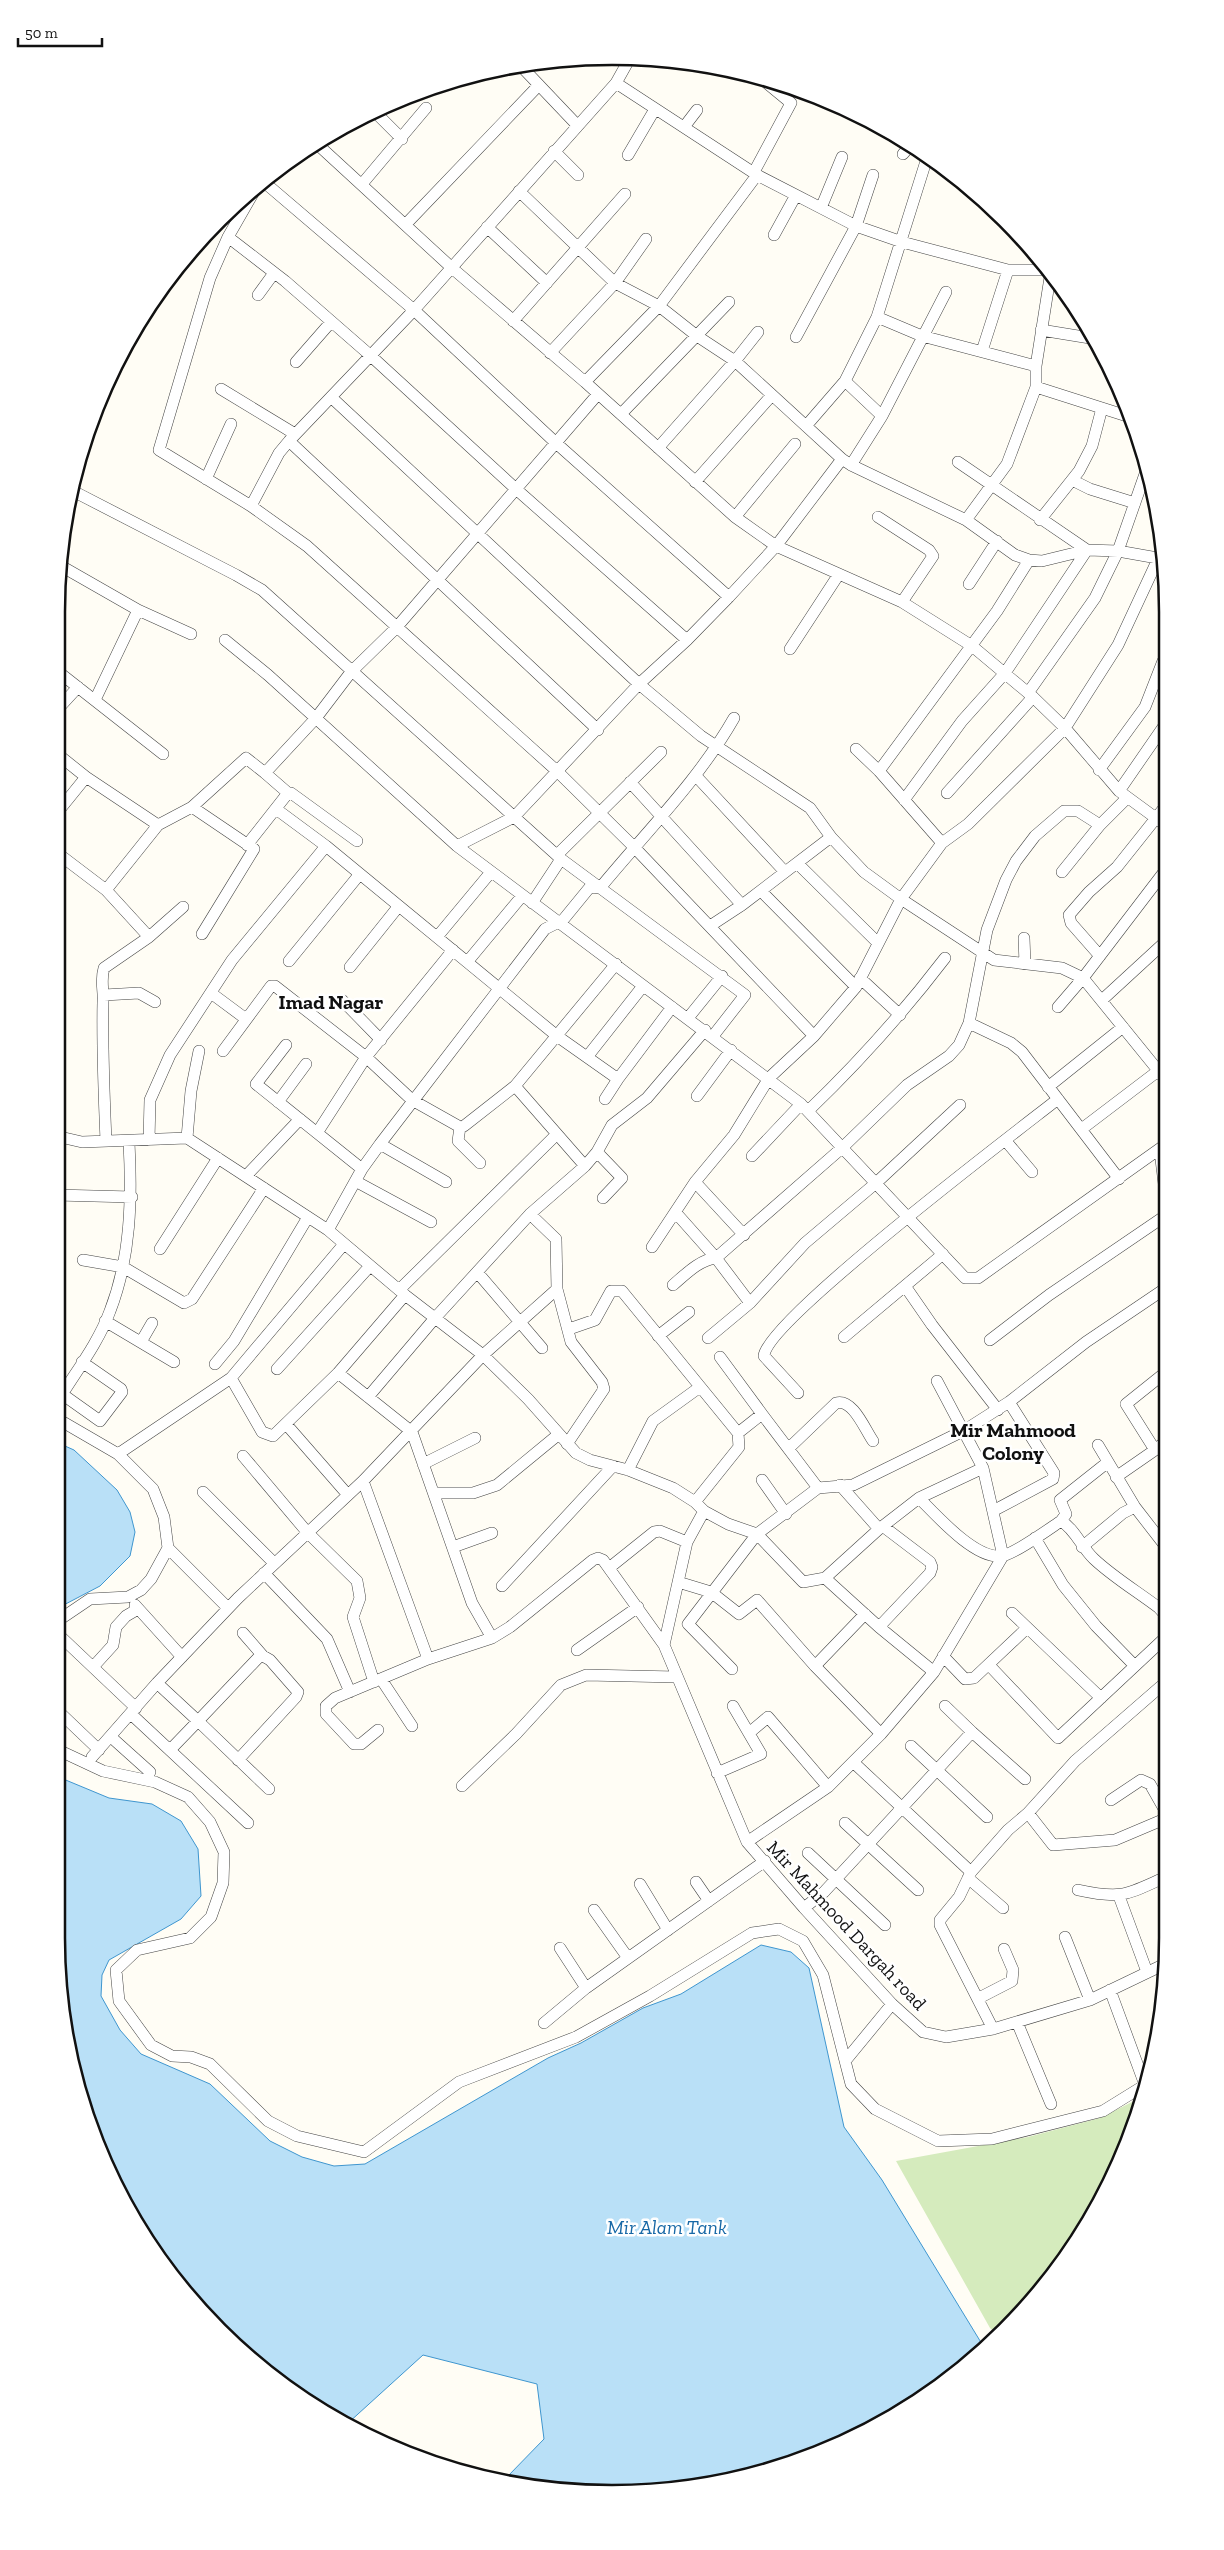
<svg xmlns="http://www.w3.org/2000/svg" width="1224" height="2550" font-family="'Zilla Slab',serif">
	<rect width="100%" height="100%" fill="#fffdf5"/>
	<!-- green -->
	<path fill="#d5ebbd" d="M1142,2097L1125,2151L1074,2247L999,2336L990,2328L896,2161L1028,2137L1100,2118Z"/>
	<!-- water -->
	<path fill="#b9e0f7" stroke="#3f96cf" d="M56,1442L74,1450L117,1490L130,1512L135,1532L130,1556L100,1586L56,1609Z
		M56,1776L109,1798L152,1804L181,1821L198,1849L201,1896L181,1919L109,1960L102,1975L101,1996L120,2030L141,2054L210,2084L270,2141L302,2157L334,2166L365,2164L548,2058L581,2043L643,2008L681,1994L761,1945L791,1952L809,1968L844,2127L882,2180L985,2349L950,2379L858,2436L790,2464L685,2489L576,2493L503,2483L471,2473L508,2476L544,2439L537,2384L423,2355L347,2424L303,2400L245,2356L171,2277L131,2216L86,2117L67,2046L56,1938Z"/>
	<g fill="none" stroke-linecap="round" stroke-linejoin="round">
		<!-- minor casing -->
		<g stroke="#444" stroke-width="12">
			<path id="minor" d="M520,65L577,125
				M616,83L757,175L856,226L902,242L1008,270H1049
				M375,112L402,139
				M684,127L697,110
				M316,143L452,268L585,382L735,517L776,546L902,602L972,646L1033,697L1065,728L1119,791L1164,824
				M554,151L578,175
				M903,154L909,147
				M628,155L655,109
				M754,172L791,103L763,80
				M264,182L414,310L556,443L729,597
				M362,184L426,108
				M255,190L228,237L210,278L159,450L251,506L307,546L558,772L634,847L814,1036
				M519,191L615,283L659,306L697,336L735,361L842,459L851,465L966,520L1015,555L1029,560L1042,561L1087,550L1118,551L1163,559
				M821,208L842,157
				M406,224L539,85
				M487,227L547,283
				M774,235L796,195
				M228,237L285,281L371,356L516,489L687,640
				M258,295L274,273
				M877,317L922,336L1036,366
				M513,321L625,194
				M1041,330L1090,338
				M796,337L856,226L873,175
				M982,351L1008,270
				M550,353L615,283L646,239
				M296,362L331,322
				M845,381L882,416L851,465
				M585,382L659,306L757,175
				M1036,387L1130,417
				M221,389L295,434
				M331,397L639,684L701,736L810,808L831,837L864,872L901,899L994,960L1062,968L1083,978L1165,1079
				M621,414L729,302
				M882,416L946,292
				M806,426L845,381L877,317L927,158
				M289,441L598,730
				M658,448L735,361L758,332
				M206,479L231,424
				M1072,480L1090,489L1135,503
				M695,482L772,395
				M71,490L236,575L262,590L561,859L745,995L713,1036
				M251,506L279,453L289,441L414,310L616,83L630,58
				M735,517L795,444
				M878,517L929,550L933,556L902,602
				M966,520L1007,464L1036,387V366L1051,271
				M1040,520L1079,471L1092,446L1102,408
				M61,566L138,610L191,634
				M969,584L997,541
				M225,640L268,675L457,846L801,1104L965,1278H978L1165,1145
				M790,649L839,574
				M56,670L163,754
				M1028,693L1095,598L1118,551L1145,474
				M95,700L138,610
				M56,711L78,687
				M856,749L879,771
				M56,753L86,777
				M1099,770L1145,707L1163,661
				M696,776L785,872
				M630,782L742,905
				M1119,791L1164,726
				M288,793H291L357,841
				M947,793L1033,697
				M904,800L962,721L1005,673L1087,550L958,462
				M192,807L254,849L202,934
				M276,809L326,846L557,1036L618,1079L672,1007
				M56,814L86,777L158,825L192,807L246,758L265,773L316,718L351,672L396,628L598,394
				M942,843L879,771L997,611L1029,560
				M247,845L288,793L265,773
				M457,846L514,817L639,684L687,640L729,597L776,546L842,459
				M56,852L106,890L149,937
				M557,855L661,752
				M797,863L878,943
				M1062,872L1100,825L1127,798
				M106,890L158,825
				M761,891L856,987
				M532,903L561,859
				M710,926L742,905L831,837
				M437,937L491,872
				M1024,938L1025,964
				M1100,956L1071,923L1069,915L1089,892L1117,867L1164,808
				M289,961L359,875
				M468,961L522,896
				M350,967L398,907
				M860,978L900,1015
				M211,993L246,1019
				M104,995L139,993L155,1002
				M342,1000L381,1040
				M1102,1000L1164,943
				M1058,1007L1083,978L1164,872
				M688,1018L722,976
				M969,1023L1011,1043L1022,1052L1119,1179
				M286,1045L256,1084L362,1169
				M223,1051L271,986H275L366,1057L412,1100L460,1127L464,1126L515,1086L616,964
				M587,1057L643,986
				M515,1086L585,1166
				M1048,1087L1123,1027
				M697,1096L731,1050
				M605,1099L618,1079
				M278,1102L306,1064
				M808,1111C858,1063 903,1013 945,958
				M460,1127L458,1141L480,1163
				M1083,1128L1158,1071
				M317,1133L366,1057L453,950
				M56,1136L82,1142L187,1138L328,1230L405,1295L483,1355L528,1399L576,1453L590,1460L628,1470L673,1488L695,1502L704,1511L687,1542L664,1645
				M187,1138L191,1091L199,1051
				M149,1140L150,1100L170,1055L232,960L326,846
				M1005,1140L1032,1172
				M106,1141C104,1095 102,1049 103,1002C104,990 100,981 104,968L149,937L183,907
				M380,1144L446,1182
				M1160,1151L1165,1192
				M597,1152L622,1178L603,1198
				M752,1156L801,1104
				M246,1176L300,1119
				M357,1182L431,1222
				M695,1182L744,1235
				M56,1195L132,1197
				M676,1213L716,1258L843,1147L907,1085L949,1056L959,1045L969,1023L987,930L1006,880L1016,861L1035,836L1064,811H1078L1100,825
				M530,1214L556,1239L557,1289L571,1342L602,1382L604,1389L567,1444
				M328,1230L362,1169L380,1144L545,929L563,920L590,887L600,888C646,832 698,781 734,718
				M652,1247L695,1182L734,1135L769,1078L814,1036L856,987L901,899L942,843L968,824L1065,728L1118,645L1158,559
				M160,1249L218,1158
				M83,1260L123,1267L184,1303L192,1299L264,1188
				M477,1272L542,1348
				M673,1285C686,1274 699,1260 716,1258L750,1303
				M905,1286L932,1325L998,1410
				M399,1290L557,1134
				M105,1321L174,1362
				M569,1329L595,1320L611,1291H622L738,1433L739,1447L695,1502
				M658,1336L689,1312
				M844,1337L943,1254
				M708,1338L750,1303L805,1243L876,1183L960,1105
				M990,1340L1049,1295L1165,1216
				M141,1342L152,1323
				M720,1357L762,1414
				M215,1364L234,1341L308,1217
				M277,1369L370,1266
				M338,1373L412,1432L472,1603L492,1638
				M231,1378L262,1432L273,1436L338,1373L405,1295
				M798,1393L764,1356C766,1321 1016,1132 1058,1099
				M62,1394L100,1421L122,1392L121,1389L82,1362
				M368,1397L435,1318L530,1214L585,1166L597,1152L612,1125L647,1098L705,1030
				M56,1404C74,1374 98,1344 110,1311C131,1257 132,1198 129,1142
				M286,1424L348,1495
				M1098,1445L1135,1507L1166,1547
				M789,1448L836,1403C853,1398 865,1430 873,1441
				M1155,1450L1166,1441
				M118,1454L231,1378L344,1244
				M243,1456L307,1532L357,1581L360,1598L353,1617L374,1682
				M423,1464L475,1438
				M628,1470L653,1421L700,1387
				M1116,1477L1155,1450L1126,1404L1166,1372
				M762,1480L786,1514
				M363,1481L428,1659
				M840,1485L879,1529L919,1498C937,1516 975,1559 1001,1556C1013,1555 1049,1529 1061,1521C1075,1529 1082,1548 1094,1559C1113,1577 1138,1592 1159,1608L1167,1617
				M818,1488L853,1485L965,1430L1009,1402L1086,1342L1166,1288
				M203,1492L274,1563
				M434,1493H473L497,1485L559,1434
				M919,1498L983,1468
				M704,1511L728,1524L757,1534L803,1582L825,1578L879,1529
				M993,1511L1053,1479L1054,1473L1009,1402
				M1061,1521L1066,1514L1060,1500L1108,1462
				M1035,1538L1063,1585L1096,1626L1134,1665
				M453,1547L492,1533
				M1082,1547L1123,1513L1135,1507
				M168,1548L228,1608
				M609,1568L654,1532L660,1531L687,1542
				M264,1573L327,1639L350,1692
				M825,1578L879,1627L934,1672
				M678,1582L711,1592L739,1614L757,1600L815,1666L881,1734
				M502,1586L613,1466
				M135,1605L182,1657
				M1012,1613L1101,1698
				M56,1622L90,1599L128,1597L141,1590L151,1579L168,1548L164,1517L153,1489L118,1454L56,1418
				M879,1627L930,1573L932,1567L930,1562L884,1527
				M243,1633L263,1656
				M60,1636L136,1708
				M577,1650L638,1607
				M943,1656L965,1679L974,1678L1027,1628
				M989,1665L1058,1738L1167,1636
				M815,1666L865,1614
				M93,1667L113,1645L116,1627L126,1616L138,1609
				M732,1669L688,1624L757,1534L818,1488L762,1414L738,1433
				M381,1679L412,1726
				M157,1683L198,1721L258,1658L263,1656L270,1660L298,1692L296,1697L238,1760
				M945,1706L972,1732
				M56,1709L99,1750
				M131,1714L248,1823
				M378,1730L361,1744H354L326,1714V1706L335,1698L428,1659L492,1638L510,1627L593,1560L598,1558L603,1560L664,1645L747,1842L804,1908L892,2004L923,2032L946,2037L993,2029L1090,2000L1165,1964
				M749,1733L768,1717L828,1787
				M111,1737L150,1772
				M911,1746L987,1817
				M56,1749L103,1771L155,1782L188,1797L210,1822L224,1852L223,1883L211,1917L190,1938L137,1950L116,1970L119,2001L151,2045L172,2056L191,2057L210,2064L268,2121L297,2136L364,2152L459,2082L576,2037L650,1996L752,1933L779,1929L803,1941L823,1975L851,2084L875,2109L938,2141L992,2139L1103,2111L1145,2085
				M170,1750L198,1721L269,1789
				M92,1757L157,1683L238,1598L363,1481L483,1355L557,1289
				M853,1762L971,1872
				M717,1773L761,1754L733,1706
				M462,1786L516,1734L561,1685L586,1675L676,1677
				M1111,1800L1141,1780L1150,1784L1167,1814
				M1028,1813L1053,1845L1115,1840L1167,1818
				M845,1823L918,1890
				M747,1842L828,1787L881,1734L934,1672L1003,1556L983,1468L937,1381
				M808,1853L885,1925
				M968,1878L1003,1908
				M696,1882L709,1901
				M640,1884L668,1930
				M1078,1890C1124,1900 1127,1894 1168,1876
				M1119,1896L1147,1972
				M804,1908L824,1892L972,1732L1025,1779
				M594,1910L628,1958
				M1065,1937L1090,2000
				M560,1948L586,1988
				M1110,1990L1145,2085
				M979,1998L1012,1981L1013,1970L1004,1949
				M1017,2022L1051,2104
				M544,2023L586,1988L765,1861
				M993,2029L940,1925V1920L959,1897L971,1872L1008,1830L1028,1813L1075,1761L1167,1681
				M846,2060L892,2004"/>
		</g>
		<!-- minor -->
		<use href="#minor" stroke="#fff" stroke-width="11"/>
	</g>
	<g text-anchor="middle" stroke-width="5" stroke-linejoin="round" paint-order="stroke">
		<!-- street labels -->
		<g font-size="19" fill="#111" stroke="#fff">
			<text transform="translate(847 1925) rotate(47)" y="7">Mir Mahmood Dargah road</text>
		</g>
		<!-- neighbourhood labels -->
		<g font-size="20" font-weight="bold" fill="#111" stroke="#fff">
			<text x="331" y="1009">Imad Nagar</text>
			<text x="1013" y="1437">Mir Mahmood<tspan x="1013" dy="23">Colony</tspan></text>
		</g>
		<!-- water labels -->
		<g font-size="20" font-style="italic" fill="#1768a6" stroke="#fff">
			<text x="667" y="2234">Mir Alam Tank</text>
		</g>
	</g>
	<!-- crop -->
	<path d="M0 0H1224V2550H0ZM612 65H612A547 547 0 0 1 1159 612V1938A547 547 0 0 1 612 2485H612A547 547 0 0 1 65 1938V612A547 547 0 0 1 612 65Z" fill="#fff" fill-rule="evenodd"/>
	<path fill="none" stroke="#111" stroke-width="2.5" d="M612 65H612A547 547 0 0 1 1159 612V1938A547 547 0 0 1 612 2485H612A547 547 0 0 1 65 1938V612A547 547 0 0 1 612 65Z"/>
	<!-- scale -->
	<path d="M18 38v8h84v-8" fill="none" stroke="#111111" stroke-width="2.5"/>
	<text x="25" y="38" font-size="15" fill="#111111" stroke="#ffffff" stroke-width="4" paint-order="stroke">50 m</text>
</svg>
